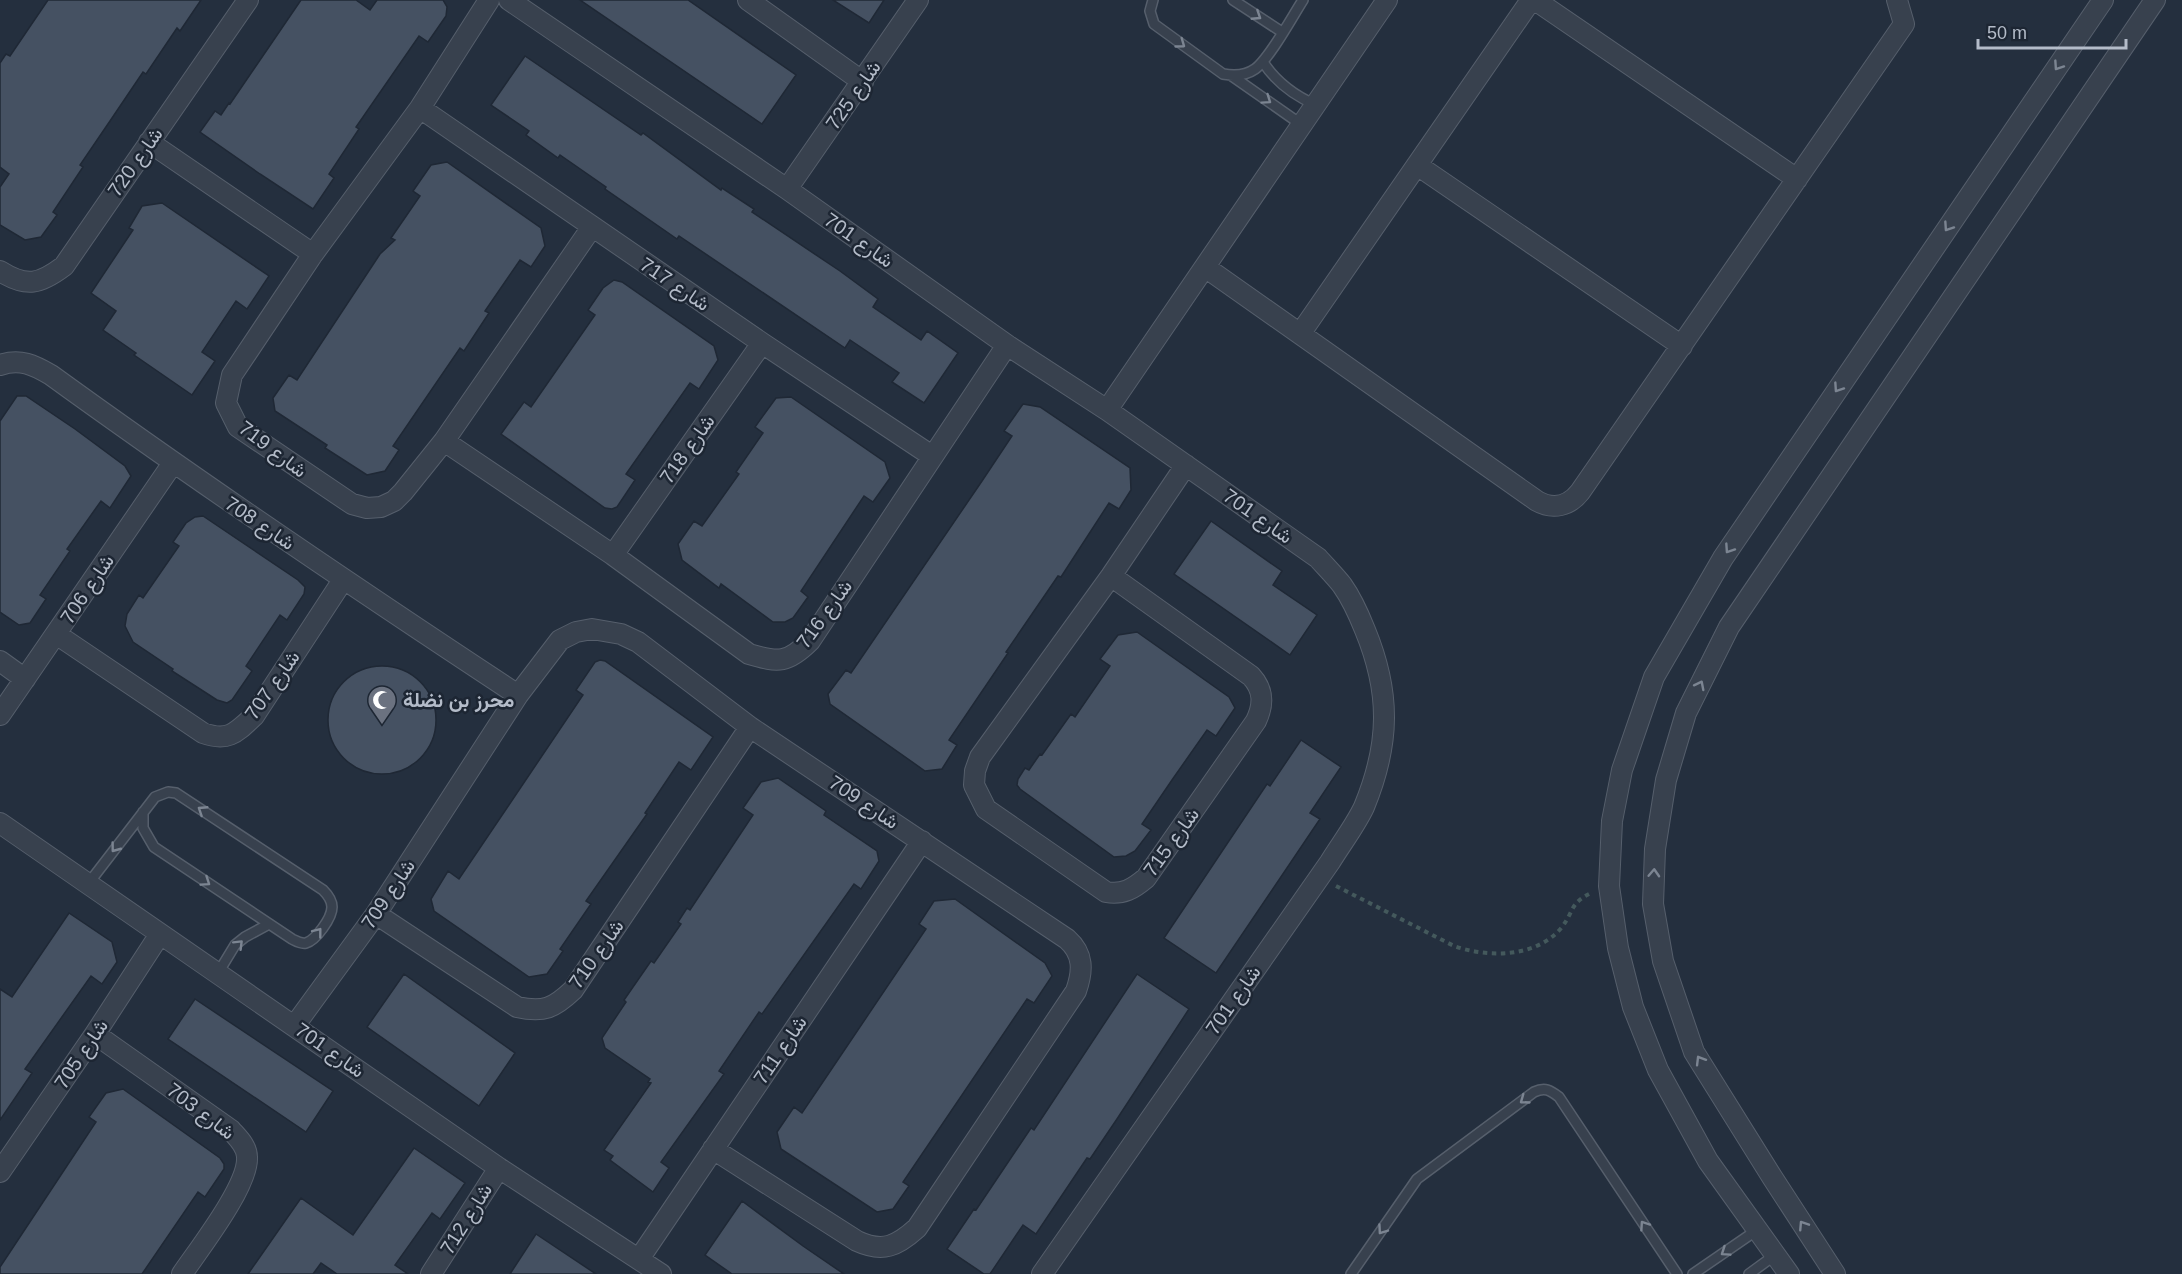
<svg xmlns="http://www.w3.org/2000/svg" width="2182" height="1274" font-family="Helvetica,Vazirmatn,sans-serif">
	<rect width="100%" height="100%" fill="#242f3e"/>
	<!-- building -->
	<path fill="#455162" stroke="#1f2835" stroke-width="1.5" d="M48,0H201L180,31L177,28L146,74L143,72L110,121L80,165L83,167L53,212L57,215L41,237L25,240L0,225V187L9,174L0,167V63L6,54L10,56Z
		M301,0H356L370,10L377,0H443L447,7L446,16L428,42L419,36L356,127L359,129L329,174L334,178L313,209L260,174L200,132L215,111L221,115L229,103L230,104Z
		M580,0H688L796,75L762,124Z
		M833,0H884L869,23Z
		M525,56L641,135L643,133L721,190L722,188L754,209L752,212L840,271L878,299L873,307L921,340L927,331L958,353L924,403L892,382L899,373L850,340L845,348L679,236L677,239L605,189L606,187L560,155L558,158L526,135L529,131L491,105Z
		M447,162L541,228L545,246L531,267L520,260L485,311L489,313L464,351L460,348L393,446L399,450L385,471L367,475L325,448L327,445L275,411L273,398L289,375L297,380L380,254L395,240L391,238L420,196L413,191L431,165Z
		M162,203L269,276L247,309L236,301L202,352L215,361L192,395L134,355L136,353L103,330L116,311L91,293L133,230L129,228L142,206Z
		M614,280L622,282L714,346L718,360L699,389L690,383L626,474L635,480L617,507L612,509L605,508L501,434L524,402L531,407L595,315L588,310L603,288Z
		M17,396H26L75,429L125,466L131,476L110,508L101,501L67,549L70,551L40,595L46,599L30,623L19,625L0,612V421Z
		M791,397L885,462L890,478L873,502L864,496L801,591L808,597L793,618L785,622H773L721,584L719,588L682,560L678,544L694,521L702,526L739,474L736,472L763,433L755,427L776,398Z
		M1023,404L1040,407L1130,468L1131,490L1119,509L1109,503L1061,577L1058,576L1006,652L1008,653L949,740L957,745L942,769L925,771L830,704L828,694L846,670L851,673L982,481L1012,436L1004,431Z
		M203,516L298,580L305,587L304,594L287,620L280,615L246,666L252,671L232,700L227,703L217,700L172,671L173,669L133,642L125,626L127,614L139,595L143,598L179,546L173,542L186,523L195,517Z
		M1211,521L1282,571L1273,585L1317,615L1290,655L1174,574Z
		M1137,632L1229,697L1235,708L1216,736L1207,730L1172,780L1142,824L1151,830L1135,851L1126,856L1114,857L1020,789L1017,785L1018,779L1025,768L1029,770L1040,754L1042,755L1071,714L1075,717L1110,666L1100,659L1118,635Z
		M600,660L605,661L713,737L691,770L679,762L645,813L647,814L586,901L591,904L560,949L563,951L547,974L529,977L434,911L431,899L448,871L459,879L583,695L576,690L595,662Z
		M328 720a54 54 0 1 1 108 0a54 54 0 1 1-108 0Z
		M1301,740L1341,767L1310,813L1320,819L1216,973L1164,938L1267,784L1270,786Z
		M778,778L826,811L824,815L877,851L879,861L861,889L854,884L762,1014L759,1012L719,1071L724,1074L661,1162L669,1168L653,1192L610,1160L613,1156L604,1150L651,1083L648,1082L650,1079L605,1048L602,1038L626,1002L624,1000L651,961L654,963L681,924L678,922L687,908L690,910L753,815L743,808L761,782Z
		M955,899L1045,963L1052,976L1034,1003L1027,999L903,1182L909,1186L893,1209L877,1212L781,1149L777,1132L794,1107L802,1113L837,1061L926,929L919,924L934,901Z
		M69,913L112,942L117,962L102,984L91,976L25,1069L32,1073L0,1120V989L12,997Z
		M404,974L515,1053L479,1106L367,1027Z
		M1137,974L1189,1009L1117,1119L1090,1159L1087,1158L1036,1234L1023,1225L990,1274H984L947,1249L974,1209L976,1210L1031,1128L1034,1130Z
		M195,999L333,1091L306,1132L168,1039Z
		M123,1089L220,1158L224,1164V1169L205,1197L198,1192L142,1274H0V1267L8,1255L96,1122L89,1117L106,1093Z
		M414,1148L465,1183L440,1219L432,1213L395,1265L408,1274H337L321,1263L313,1274H248L301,1198L353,1235Z
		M742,1201L803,1246L844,1274H732L705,1255Z
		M536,1234L596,1274H510Z"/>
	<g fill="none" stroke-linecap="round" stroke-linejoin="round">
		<!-- lane casing -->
		<g stroke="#565f6c" stroke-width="12">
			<path id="lane" d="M1153,0L1150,11L1154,24L1223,74C1234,76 1245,76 1255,69C1270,58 1292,17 1303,0
				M1233,0L1282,32
				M1263,62C1276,82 1293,95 1316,105
				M1232,76L1302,125
				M88,884L155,797L168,792L176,793L323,890C328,895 332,900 332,907C332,918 316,940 306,943C300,944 296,941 292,939L154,847L143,828V812
				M218,973L235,945L245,937L269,924
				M1351,1274L1417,1179L1534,1092C1545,1087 1550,1090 1559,1097L1677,1274
				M1693,1274L1757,1230
				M1749,1274L1775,1255"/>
		</g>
		<!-- street casing -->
		<g stroke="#565f6c" stroke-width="22">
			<path id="street" d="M489,0L420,108L313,254L232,375L226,403L238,427L352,504L367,508L381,507L394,501L403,492L444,441L592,227
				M509,0L787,189L1007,345L1107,410L1318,558C1326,567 1335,576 1342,585C1352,599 1359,615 1365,630C1391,693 1390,744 1364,807C1355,826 1341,844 1330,862L1042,1274
				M748,0L863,82
				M1535,0L1797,179
				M420,108L762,343L932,456
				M149,142L313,254
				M1417,165L1682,346
				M787,189L918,0
				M1205,267L1537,501C1553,510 1569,506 1580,492L1904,24L1897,0
				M0,271C27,288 40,284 64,266L248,0
				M1300,334L1531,0
				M0,365C20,358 34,365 51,375C204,486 360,591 518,695
				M1107,410L1387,0
				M444,441L613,555L749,654C779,663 788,663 810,641L1007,345
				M613,555L762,343
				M1111,576L1251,676C1264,690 1264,704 1256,721L1146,878C1133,889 1123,895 1106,892L986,809L974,785L975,771L980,757L1111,576L1186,465
				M56,634L203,733C228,742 236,733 254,716L343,580
				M0,661L25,679
				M0,715L173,463
				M0,823L499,1168L661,1274
				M376,914L517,1007C544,1013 554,1008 573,990L750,727
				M295,1025L376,914L518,695L560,640L576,632L592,629L621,634L638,642L750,727L1067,939C1084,954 1083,971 1076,991L917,1228C897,1246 883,1253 857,1241L713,1149
				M95,1034L231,1130C238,1138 247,1146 247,1157C249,1185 199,1249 182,1274
				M0,1172L95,1034L160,934
				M639,1259L922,841
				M431,1274L499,1168
				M1789,1274L1708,1161L1658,1070L1633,1007L1618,948L1609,886L1612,821L1622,770L1654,677L1723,558L2103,0
				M1835,1274L1772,1177L1694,1052L1663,961L1653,904L1655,849L1666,780L1686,713L1729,627L2155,0"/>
		</g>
		<!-- path -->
		<path stroke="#44595c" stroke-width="4" stroke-dasharray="4.5 4.5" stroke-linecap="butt" d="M1336,886L1454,946C1488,958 1537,958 1562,927C1574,911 1570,903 1591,893"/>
		<!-- lane -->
		<use href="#lane" stroke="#38414e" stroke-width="9"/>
		<!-- street -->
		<use href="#street" stroke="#38414e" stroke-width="20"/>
	</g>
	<!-- one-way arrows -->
	<defs><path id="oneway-chevron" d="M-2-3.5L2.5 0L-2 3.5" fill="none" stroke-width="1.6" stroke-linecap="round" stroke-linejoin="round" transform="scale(1.5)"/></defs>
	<g stroke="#7c8592">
		<use href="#oneway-chevron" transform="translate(1257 16) rotate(33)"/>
		<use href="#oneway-chevron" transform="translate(1181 44) rotate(36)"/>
		<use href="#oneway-chevron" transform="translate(2058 66) rotate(124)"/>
		<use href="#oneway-chevron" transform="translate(1267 100) rotate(35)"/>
		<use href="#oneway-chevron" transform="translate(1948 227) rotate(124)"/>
		<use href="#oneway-chevron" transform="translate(1838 388) rotate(124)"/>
		<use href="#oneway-chevron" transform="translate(1729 549) rotate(124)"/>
		<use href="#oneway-chevron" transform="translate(1700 685) rotate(-63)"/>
		<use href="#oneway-chevron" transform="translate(202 810) rotate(-147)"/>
		<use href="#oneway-chevron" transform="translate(115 848) rotate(127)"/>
		<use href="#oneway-chevron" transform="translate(1654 873) rotate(-87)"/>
		<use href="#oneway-chevron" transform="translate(206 882) rotate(34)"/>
		<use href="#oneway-chevron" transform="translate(318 932) rotate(-52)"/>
		<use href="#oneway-chevron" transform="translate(239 944) rotate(-45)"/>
		<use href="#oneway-chevron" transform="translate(1700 1060) rotate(-121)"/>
		<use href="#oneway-chevron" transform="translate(1524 1100) rotate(144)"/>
		<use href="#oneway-chevron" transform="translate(1644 1225) rotate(-124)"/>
		<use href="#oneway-chevron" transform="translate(1803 1225) rotate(-123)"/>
		<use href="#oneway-chevron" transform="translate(1382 1230) rotate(125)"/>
		<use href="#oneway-chevron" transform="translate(1725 1252) rotate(146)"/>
	</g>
	<!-- icons -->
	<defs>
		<g id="mosque-pin" transform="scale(1.5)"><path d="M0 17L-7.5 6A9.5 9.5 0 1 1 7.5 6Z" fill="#6b7280" stroke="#1d2633"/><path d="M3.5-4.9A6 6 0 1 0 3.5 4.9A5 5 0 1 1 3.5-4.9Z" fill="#fff"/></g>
	</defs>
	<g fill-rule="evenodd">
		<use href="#mosque-pin" x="382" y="700"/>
	</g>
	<g text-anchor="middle" stroke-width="5" stroke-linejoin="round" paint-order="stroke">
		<!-- street labels -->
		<g font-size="20" fill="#b4bcc9" stroke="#1d2633">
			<text transform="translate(853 95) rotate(-55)" y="7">شارع 725</text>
			<text transform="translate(135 162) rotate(-55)" y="7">شارع 720</text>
			<text transform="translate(859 240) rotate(35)" y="7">شارع 701</text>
			<text transform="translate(675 284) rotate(34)" y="7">شارع 717</text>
			<text transform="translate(273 449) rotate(37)" y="7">شارع 719</text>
			<text transform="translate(687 449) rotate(-55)" y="7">شارع 718</text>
			<text transform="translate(1258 516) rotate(35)" y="7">شارع 701</text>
			<text transform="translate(260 523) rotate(34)" y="7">شارع 708</text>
			<text transform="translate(87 589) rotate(-56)" y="7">شارع 706</text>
			<text transform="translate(824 614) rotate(-54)" y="7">شارع 716</text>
			<text transform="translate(272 685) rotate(-55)" y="7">شارع 707</text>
			<text transform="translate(864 802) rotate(34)" y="7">شارع 709</text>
			<text transform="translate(1171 842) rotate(-54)" y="7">شارع 715</text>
			<text transform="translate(388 894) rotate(-56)" y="7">شارع 709</text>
			<text transform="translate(596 954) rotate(-55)" y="7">شارع 710</text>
			<text transform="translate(1233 1000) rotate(-55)" y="7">شارع 701</text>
			<text transform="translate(330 1050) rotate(35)" y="7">شارع 701</text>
			<text transform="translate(780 1050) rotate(-56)" y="7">شارع 711</text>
			<text transform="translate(81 1054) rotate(-56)" y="7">شارع 705</text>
			<text transform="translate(201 1111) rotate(37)" y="7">شارع 703</text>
			<text transform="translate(466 1219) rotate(-58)" y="7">شارع 712</text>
		</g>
		<!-- poi labels -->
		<g font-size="20" font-weight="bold" fill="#b4bcc9" stroke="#1d2633" text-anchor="start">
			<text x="403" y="707">محرز بن نضلة</text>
		</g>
	</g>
	<!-- scale -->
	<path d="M1978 39v9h148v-9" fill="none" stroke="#b4bcc9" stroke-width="3"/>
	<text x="1987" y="39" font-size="18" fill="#b4bcc9" stroke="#1d2633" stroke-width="4.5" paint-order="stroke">50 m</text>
</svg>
